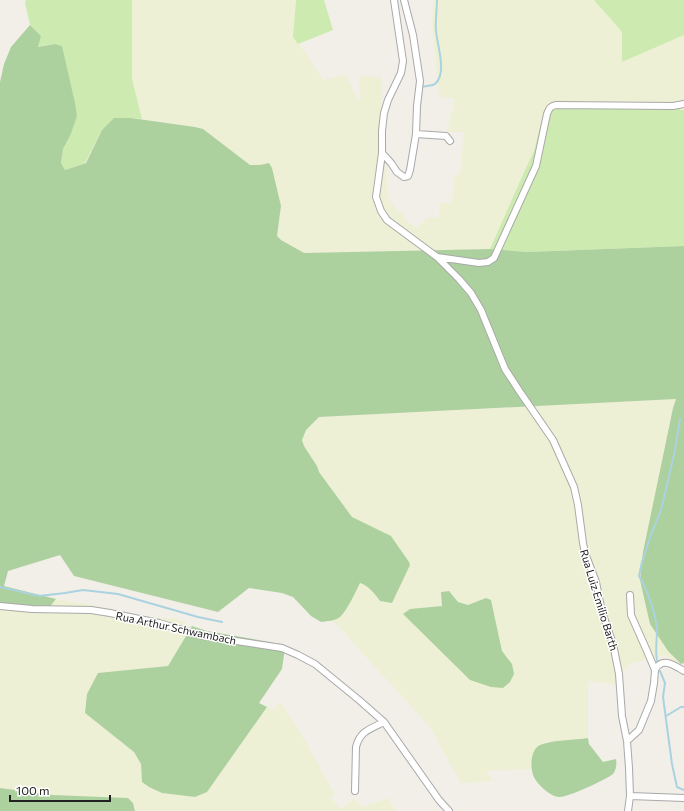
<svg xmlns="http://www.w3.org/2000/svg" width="684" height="811" font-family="Commissioner,sans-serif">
	<rect width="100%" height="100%" fill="#f2efe9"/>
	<!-- farmland -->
	<path fill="#eef0d5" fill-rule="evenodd" d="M132,0H296L293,37L305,52L323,80L346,74L357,100L360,101L359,76L382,77L380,149L386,166L388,197L395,208L404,215L405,220L417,228L428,217L439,218L440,203H452L454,178L460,173L464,132H447L455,99L439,96L432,26L433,0H594L622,32V62L684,35V110H680L671,104L548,105L544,113L534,151L525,170L490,249L304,253L281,240L277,236L281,206L260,165H250L203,129L195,127L142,119L132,79Z
		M677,399L673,408L643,552L668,651L681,664L665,656L634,662L618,675L619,685L588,681V738L543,743L537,748L532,756V769L486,771L493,781L461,783L429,726L363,654L344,632L332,621L340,617L346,609L360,583L364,584L373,591L380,601L392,603L410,565L391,536L352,517L319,472L317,466L304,446L302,440L306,430L319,417ZM441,591H449L458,602L468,605L486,598L491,600L502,651L512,664L410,609L443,606Z
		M56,599L94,605L126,614L161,618H174L192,626L168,666L98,673L85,713L134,752L141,764L142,782L162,793L195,797L207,792L267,707L273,710L280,702L302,735L335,795L331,798L341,809L354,798L362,807L389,798L395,811H135L133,803L128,798L53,795L0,788V607L37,613L48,609Z"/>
	<!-- grass -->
	<path fill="#cdebb0" d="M26,0H132V79L142,119L131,118L102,130L85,163L65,170L61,163L63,149L70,136L55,44L37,47L41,36L30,25L25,3Z
		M296,0H324L333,30L298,44L293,37Z
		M594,0H684V35L622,62V32Z
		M676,102L680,110H684V246L527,252L490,249L525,170L534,151L544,112L548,105L552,104H671Z"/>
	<!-- forest -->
	<path fill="#add19e" d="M30,25L41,36L38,47L55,44L62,46L75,103L77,116L70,136L63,149L61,163L65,170L86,163L102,130L114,118H131L195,127L203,129L250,165H260L269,163L272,168L281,206L277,236L281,240L304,253L490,249L527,252L684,246V663L681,664L668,651L650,624L640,580L643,552L673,408L676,399L319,417L306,430L302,440L304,446L317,466L319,472L352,517L391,536L409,562L410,565L392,603L380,601C375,594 369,586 360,583C355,593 348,609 340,617C335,621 328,621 321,622L311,616L293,597L282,593L249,588L218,612L74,576L60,555L8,571L4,586L56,599L48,609L37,613L0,607V82L4,64L11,47Z
		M449,591L458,602L468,605L486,598L491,600L502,651L512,664L514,674L510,682L503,688L491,687L470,680L403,614L410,609L442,606L441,592Z
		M192,626L207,631L281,644L285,648L282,669L259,703L267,707L207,792L195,797L162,793L149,787L142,782L141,764L134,752L85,713L87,694L98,673L168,666Z
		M588,738L589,744L603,762L616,759C617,764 616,770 613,774C607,779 567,798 559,797C552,797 539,786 535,779C530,771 530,754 537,747C545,740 577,740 588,738Z
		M0,788L53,795L128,798L133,803L135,811H0Z"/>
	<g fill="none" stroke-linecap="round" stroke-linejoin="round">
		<!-- stream -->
		<path stroke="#aad3df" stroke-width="2" d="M421,87C426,85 432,87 436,83C447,72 437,44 436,31C435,21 437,10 437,0
			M0,587L39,596L65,593L83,590L118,594L198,617L222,622
			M657,661C655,650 657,640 657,630C656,614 647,589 639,576L642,562L651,535L661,510L674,455L680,419
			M660,671L665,683L663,697L672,764L677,787L684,790
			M666,716L681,707H684"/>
		<!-- minor casing -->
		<g stroke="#a9a9a9" stroke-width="8">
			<path id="minor" d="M394,0L403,61L401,73L388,100L384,113L382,131V153L377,190L376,197L381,211L387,220L437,257L459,279L471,293L481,310L505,369L520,392L553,440L574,487L578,505L583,543L585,553L593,574L596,582L602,612L613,644L619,674L622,716L627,741L629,768L630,796L628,811
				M416,134L446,136L450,141
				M382,153L391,163L397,172L404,177L408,176L410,170L416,134L417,106L420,81L413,35L404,0
				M437,257L479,263L488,262L494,258L536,166L547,114C549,109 550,106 556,105L673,106L684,104
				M0,606L32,609L91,610L110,613L159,623L203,636L282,648L298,655L315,664L359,700L384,722L439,800L449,811
				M655,670C656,668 657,666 659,665C666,659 677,667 684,671
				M627,741L639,730L651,701L654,683L655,670L647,651L631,615L630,595
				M355,791L356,747C360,731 370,729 384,722
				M630,796L684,798"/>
		</g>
		<!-- minor -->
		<use href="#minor" stroke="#fff" stroke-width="6"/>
	</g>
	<g text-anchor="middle" stroke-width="3" stroke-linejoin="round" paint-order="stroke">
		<!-- street labels -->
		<g font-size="11" fill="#222" stroke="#fff">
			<text transform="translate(599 600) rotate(73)" y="4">Rua Luiz Emilio Barth</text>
			<text transform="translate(176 628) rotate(12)" y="4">Rua Arthur Schwambach</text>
		</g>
	</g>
	<!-- scale -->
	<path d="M10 795v6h100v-6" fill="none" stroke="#222222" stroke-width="2"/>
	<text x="16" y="795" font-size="12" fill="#222222" stroke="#ffffff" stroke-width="3" paint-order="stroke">100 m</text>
</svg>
